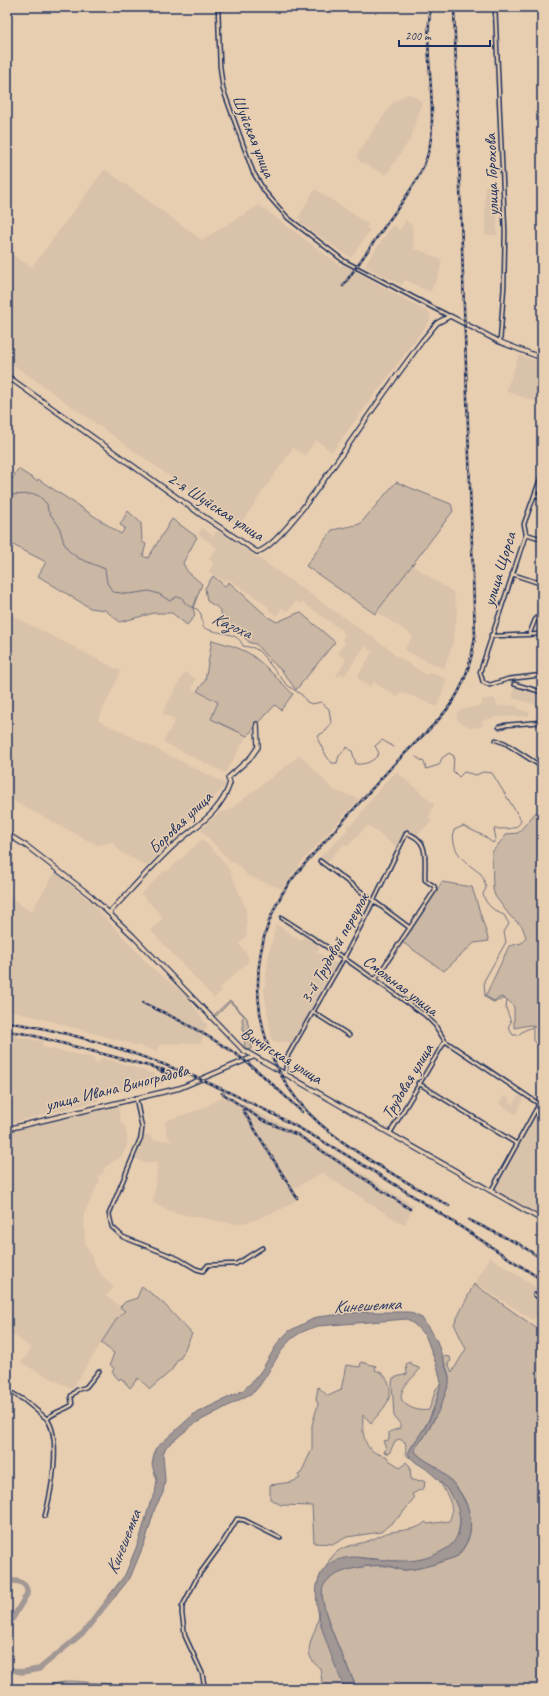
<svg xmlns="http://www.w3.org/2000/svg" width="549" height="1696" font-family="Caveat,sans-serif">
	<rect width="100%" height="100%" fill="#e8ceb0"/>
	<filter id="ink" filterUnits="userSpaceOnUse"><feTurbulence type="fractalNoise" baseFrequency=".025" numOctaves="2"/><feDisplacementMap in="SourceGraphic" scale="8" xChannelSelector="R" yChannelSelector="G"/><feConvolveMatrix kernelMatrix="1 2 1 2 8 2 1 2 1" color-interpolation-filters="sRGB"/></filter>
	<g filter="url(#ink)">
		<!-- built -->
		<path fill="#d9c2aa" d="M407,94L412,95L422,102L411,138L386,175L359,161L357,155L392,103Z
			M104,170H106L202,240L259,205L341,266L343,264L431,314L429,317L431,319L332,452L316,440L305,455L293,448L239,526L7,360V252L32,267Z
			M497,185V235H485V186Z
			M315,189L368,224L366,228L370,230L351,258L299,222L301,220L298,218Z
			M406,220L412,225L414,250H420L442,260L439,275L430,292L405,280L402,285L366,267L367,261L393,225L400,230Z
			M519,355L542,363V404L506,391Z
			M202,528L213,536L218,530L392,651L393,654L427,675L428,673H435L447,680L437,707L413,696L400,693L397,697L373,682L370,687L357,678L372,652L365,646L344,676L341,674L338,677L336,676L346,660L338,653L345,642L342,640L345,635L342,632L343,631L302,602L300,604L297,601L287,612L282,608L276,616L268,610L269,607L251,594L228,579L225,582L215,576L209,572L213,562L209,559L217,548L198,534Z
			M412,565L454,593L457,614L453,643L444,669L404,650L413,636L377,612Z
			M7,613L121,671L98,720L227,784L147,866L122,853L112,842L97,845L7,798Z
			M185,672L196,679L192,689L218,702L211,719L247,736L225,773L163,742L175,720L162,713Z
			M513,687L542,695V707L513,698Z
			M494,698L498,706L514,705L518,706V709L529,712V716L496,717L482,721L483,726L471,728L458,721L456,713L461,710L482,705V700Z
			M300,755L334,790L359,799L304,859L282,889L248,876L234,861L231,863L228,859L201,830L221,811H228Z
			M397,772L434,804L429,818L432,821L417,835L415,832H408L396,847L368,825L348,846L344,844L326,863L319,858L324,852L325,853L348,829L346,827L349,824L351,825L362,813L361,812L388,779Z
			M202,839L220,857L230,871L246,909L247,935L239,944L248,955V962L220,988L222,991L214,998L151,931L163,917L141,894L165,870L167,872Z
			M55,872L91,902L151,967L186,995L207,1025L201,1043L161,1044L157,1051L7,1009V895L31,912Z
			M276,924L301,941L304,937L320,947L317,952L338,964L315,999L317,1001L292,1044L289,1042H272L264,990L269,954Z
			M7,1035L42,1041L43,1047L94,1058L96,1064L103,1058L127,1065L163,1077V1084L113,1093V1091L109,1092L107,1090L100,1092L98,1101L7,1124Z
			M518,1095L523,1098L516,1114L499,1104L504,1096L510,1099L508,1102L513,1104Z
			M223,1096L225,1099L229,1097L297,1132L414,1206L404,1225L322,1173L293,1189L298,1199L284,1208L252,1221L236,1224L175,1213L153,1203L158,1162L145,1163L134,1158L143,1136L148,1134L154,1140L171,1141L166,1132L165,1121L204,1108Z
			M118,1104L121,1124H124L127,1134V1146L121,1157L105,1167L103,1173L98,1177L100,1180L84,1214L85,1242L97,1269L114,1288L106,1296L125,1310L118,1317L72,1389L21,1363L31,1348L7,1330V1131Z
			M542,1104V1216L495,1190Z
			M490,1257L539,1289L533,1298L542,1304V1307L533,1320L475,1283Z"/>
		<!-- green -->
		<path fill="#cab7a4" stroke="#727381" d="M18,469L37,481L38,479L121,534L125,528L120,525L128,511L141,523L142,542L146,544L143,556L148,558L172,519L197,537L183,563L187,571L202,584L193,608L195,616L187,625L172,613H154L120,622L105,610L90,608L38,576L46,562L7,542V498L9,493L7,492V488Z
			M396,482L451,504L453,511L375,614L306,566L332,530L360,524Z
			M213,576L225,586L229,582L268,617L277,622L300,612L335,642L296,690L282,671L266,656L256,644L250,643L233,627H228L223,622C221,607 219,609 207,601L205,588Z
			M212,640C225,644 239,647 250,654C266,665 279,681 293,694L281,710L275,705L247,736L211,719L218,702L197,691L205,681Z
			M536,812L542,818L541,1038L535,1027L530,1025L514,1028V1007C505,995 505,1000 493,1002L485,997L509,946L522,943L526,937L522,926L510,916L495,896L493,889L492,852L507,834L518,833Z
			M442,882L472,887L489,941L474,943L444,971L402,942Z
			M230,1000L247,1018L252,1047L251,1049L247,1050L244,1045L246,1036H244L242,1019L244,1016L230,1002L216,1016L214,1015Z
			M474,1284L542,1332V1689H357C348,1666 321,1614 322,1591C323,1570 369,1564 385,1566C392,1566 399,1571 406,1570C422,1569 438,1562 453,1558C461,1555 467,1544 469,1536C476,1507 457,1483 435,1466C429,1462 419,1458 415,1451C416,1444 421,1442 425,1436C431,1426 451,1388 449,1376C448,1370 444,1362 442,1356L450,1357L451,1361L448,1363L452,1372L466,1349L454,1324Z
			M142,1286L163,1303L192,1334L180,1359H178L171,1371L150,1389L138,1378L130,1388L121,1378L119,1380L112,1372L114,1369L110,1364L114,1353L101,1343L118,1317L125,1311L120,1307L125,1302L137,1298Z
			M361,1362L376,1366L375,1370C389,1374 394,1390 387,1403C383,1410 376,1417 371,1423L363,1415C362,1434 363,1453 386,1456L389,1460L401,1468L406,1462L410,1466L411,1480L425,1481L424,1488L412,1494L414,1498L401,1515L381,1532L347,1537L334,1544L314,1543L312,1506L281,1505L270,1499V1485L292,1482L300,1478L298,1475L301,1473L312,1449V1425L318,1404L316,1399L318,1387L328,1396L341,1390L346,1365L360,1367Z
			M411,1362V1365L419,1368V1370C411,1381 402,1384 401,1398C405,1408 420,1412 429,1410L436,1389L441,1383C437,1402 430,1420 419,1436C414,1444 407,1449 410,1458C403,1454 407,1448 405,1442L399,1439L395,1441L389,1454L384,1452L386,1448L383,1441L389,1440V1432L400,1428V1424L394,1416L392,1383L393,1378L407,1374L406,1364Z
			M440,1482C453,1494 463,1510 459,1528C458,1534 457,1538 454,1542C447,1552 421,1562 410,1562C391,1562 356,1554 339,1560C335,1562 330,1565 326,1567C335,1546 348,1547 368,1541C375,1539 384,1533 391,1532C401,1530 419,1530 425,1522L428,1524L449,1521C457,1508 446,1494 440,1482Z
			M319,1615L321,1625L346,1689H323L320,1668C298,1653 316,1636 319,1615Z
			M71,1681L114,1684L115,1689H52L51,1684Z"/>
		<!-- water -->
		<path fill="#a19794" stroke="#6b6d7e" d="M361,1312H409L422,1318L437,1341L449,1377V1384L438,1412L424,1437L416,1447L415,1451C420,1459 433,1464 440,1470C459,1487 476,1511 469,1537C467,1545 461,1549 458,1556C442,1562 422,1569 405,1570C398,1570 392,1566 384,1565C368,1565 323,1570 322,1592C322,1615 347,1666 357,1689H346L343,1685C330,1650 284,1559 355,1557C360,1557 365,1559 370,1559C398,1561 418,1565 444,1550C454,1545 461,1533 460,1520C459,1499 442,1482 426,1469C419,1464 411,1461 408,1453L429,1421L437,1399L441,1383L438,1369L426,1337L415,1325L407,1319L318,1326C309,1329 300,1332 293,1338C279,1348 268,1378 254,1392L194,1424L166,1447L163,1454L165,1480L163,1493L155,1508L146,1539L130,1578L108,1605L104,1602L125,1575L140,1538L150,1503L155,1494L157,1480L152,1465L155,1449L194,1414L242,1391L251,1383L261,1371L279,1341L289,1331L317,1317Z"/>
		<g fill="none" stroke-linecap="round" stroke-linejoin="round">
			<!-- stream -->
			<path stroke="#6b6d7e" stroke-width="1" d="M7,495L34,494L39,496L47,504L48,511L59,526L64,543L69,551L78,558L105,569L107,583L113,592L129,594L149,591L159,594L170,601L176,597H182C185,605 189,607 197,609L201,614L203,627C215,635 238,630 243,646L254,648L259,651L287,685L302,695L307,702L312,704L321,702L329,709L331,723L326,731L319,735L318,740L327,757L332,763H337L339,756L347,747L352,751L356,764C365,765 375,761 379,753L375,746L382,740L394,747
				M416,757L424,762L426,769L439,765L442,758L449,753L454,756L453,771L459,777L464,772L476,775L483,772L492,773L521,820C518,832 502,828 494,829L496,839L493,843L482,835L463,826L454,830C450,852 466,863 480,873C483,875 485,884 486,888L483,894C485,904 495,912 504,915L509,924L504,932L506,942L484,981L485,996L494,1001L501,997L507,1000L506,1008L511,1022L508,1027L513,1035H518L525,1030L533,1027V1040L535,1043H542"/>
			<!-- river -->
			<path stroke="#a19794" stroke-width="5.5" d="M7,1581C17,1580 28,1582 27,1594L7,1628
				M7,1669L22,1672L39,1669L84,1632L110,1599"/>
			<!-- street casing -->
			<g stroke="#1b2f5e" stroke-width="5.5">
				<path id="street" d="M218,7L220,66L223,89L253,172L265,192L288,218L344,261L449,316
					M495,7L505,231L504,286L500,342
					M542,474L524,524L526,534L480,672L483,682L490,685L508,679L542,675
					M535,495L542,497
					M526,534L542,539
					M512,574L542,584
					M491,635L496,636L542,634
					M529,635L535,620L542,613
					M514,684L542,692
					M499,727L506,725L542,722
					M496,740L505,743L542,767
					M320,861L410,928
					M282,918L344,958L425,1015L435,1025L445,1041L539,1104L491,1191
					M375,980L435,890L434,886L425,880C424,861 431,840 406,833
					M313,1012L349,1035
					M285,1075L287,1057L344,958L369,910L407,832
					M418,1083L517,1144
					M136,1098L142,1128L141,1137L109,1214L112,1227L123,1237L179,1259L196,1269L203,1271L208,1265L236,1264L262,1248
					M390,1133L445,1041
					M535,1295L542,1299
					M7,1390L24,1400L47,1419
					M45,1516C51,1493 62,1439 47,1419C55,1411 63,1411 72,1405L71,1396L77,1390L86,1387L99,1371
					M205,1689L202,1673L185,1636L182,1614V1607L198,1576L223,1542L237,1519L244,1520L280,1538"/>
			</g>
			<!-- secondary casing -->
			<g stroke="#1b2f5e" stroke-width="6">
				<path id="secondary" d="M7,376L203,516L257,552C284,546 356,432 376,405C391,383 407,362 422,341L437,323L450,316L500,342L542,358
					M7,834L28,847L91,896L133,936L243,1050L542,1220
					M109,913C130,891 150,868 171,848C194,826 220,815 230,783L228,778L251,757L258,747L257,724
					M7,1129L180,1088L253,1057"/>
			</g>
			<!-- street -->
			<use href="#street" stroke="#e8ceb0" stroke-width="2.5"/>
			<!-- secondary -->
			<use href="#secondary" stroke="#e8ceb0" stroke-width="3.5"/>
			<!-- rail casing -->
			<g stroke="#1b2f5e" stroke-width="2.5">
				<path id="rail" d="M343,286C357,266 371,246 385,226C404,199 428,171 431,138C436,94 423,51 431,7
					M143,1003C173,1016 202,1032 230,1050C256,1067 279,1091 302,1112
					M7,1022C208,1052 376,1172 542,1280
					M7,1031L27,1034L164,1070
					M158,1070L173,1076
					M222,1093L262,1120L298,1135L410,1209
					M243,1110L297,1198
					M449,1206C407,1182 355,1155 319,1123C255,1066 239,968 282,894C294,874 311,857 326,840C347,817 367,794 388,771C433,721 465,710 475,636L454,7
					M469,1220L519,1244L542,1259"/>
			</g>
			<!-- rail -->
			<use href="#rail" stroke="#e8ceb0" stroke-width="1" stroke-dasharray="3" stroke-linecap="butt"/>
		</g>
	</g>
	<g text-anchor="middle" stroke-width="3" stroke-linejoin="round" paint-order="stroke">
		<!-- street labels -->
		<g font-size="17" fill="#1b2f5e" stroke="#e8ceb0">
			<text transform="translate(254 136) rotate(68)" y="6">Шуйская улица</text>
			<text transform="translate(491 175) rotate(-92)" y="6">улица Горохова</text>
			<text transform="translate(216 506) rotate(33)" y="6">2-я Шуйская улица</text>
			<text transform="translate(499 569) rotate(-73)" y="6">улица Щорса</text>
			<text transform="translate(180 822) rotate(-44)" y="6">Боровая улица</text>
			<text transform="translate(334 948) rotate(-61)" y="6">3-й Трудовой переулок</text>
			<text transform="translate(401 985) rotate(37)" y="6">Смольная улица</text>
			<text transform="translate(282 1055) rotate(32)" y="6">Вичугская улица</text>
			<text transform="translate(407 1081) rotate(-59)" y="6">Трудовая улица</text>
			<text transform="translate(117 1087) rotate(-14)" y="6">улица Ивана Виноградова</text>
		</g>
		<!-- water labels -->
		<g font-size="18" font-style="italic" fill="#2f3f66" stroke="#e8ceb0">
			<text transform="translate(232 625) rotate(24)" y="6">Казоха</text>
			<text transform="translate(367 1305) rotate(-3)" y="6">Кинешемка</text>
			<text transform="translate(123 1542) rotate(-68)" y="6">Кинешемка</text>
		</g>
	</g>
	<!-- margin -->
	<rect width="549" height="1696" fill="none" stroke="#e8ceb0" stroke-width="24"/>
	<rect x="12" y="12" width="525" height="1672" fill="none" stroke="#1b2f5e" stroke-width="1.5" filter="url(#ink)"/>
	<!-- scale -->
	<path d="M399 40v6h91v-6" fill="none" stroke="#1b2f5e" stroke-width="2"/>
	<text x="405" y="40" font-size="12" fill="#1b2f5e" stroke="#e8ceb0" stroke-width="3" paint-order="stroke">200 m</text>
</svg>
